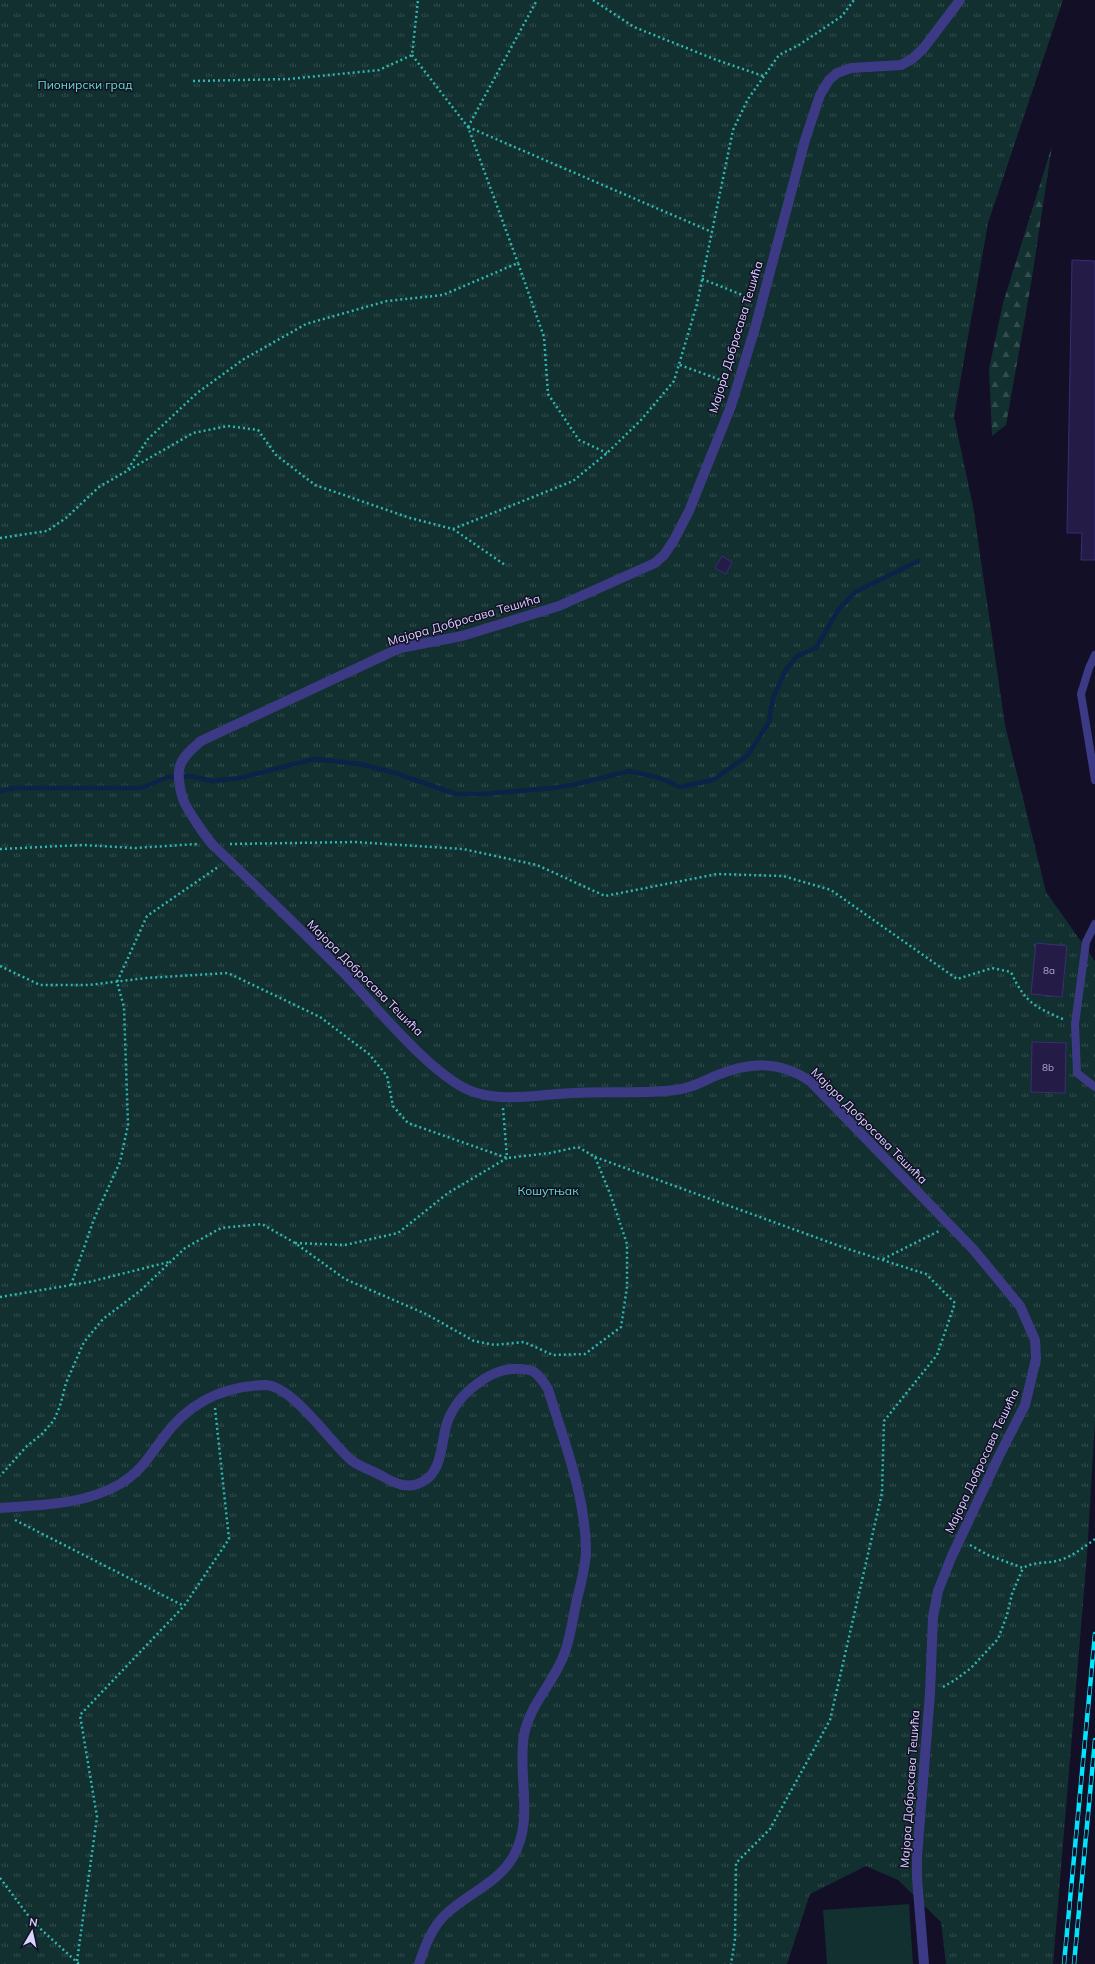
<svg xmlns="http://www.w3.org/2000/svg" width="1095" height="1964" font-family="Mulish,sans-serif">
	<defs>
		<pattern id="forest-firs" width="22" height="20" patternUnits="userSpaceOnUse"><rect width="22" height="20" fill="#12302f"/><path d="M5 1l3.5 6h-7zM16 11l3.5 6h-7z" fill="#344d4e"/></pattern>
		<pattern id="park-tufts" width="24" height="20" patternUnits="userSpaceOnUse"><rect width="24" height="20" fill="#12302f"/><path d="M3 7l-1-3M5 7V3M7 7l1-3M15 17l-1-3M17 17v-4M19 17l1-3" fill="none" stroke="#344d4e"/></pattern>
	</defs>
	<rect width="100%" height="100%" fill="#130f26"/>
	<!-- grass -->
	<path fill="#12302f" d="M909,1904L913,1964H870L866,1907Z
		M866,1907L870,1964H827L823,1910Z"/>
	<!-- forest -->
	<path fill="url(#forest-firs)" d="M1052,146L1031,284L1006,425L992,436L989,369L1003,303Z"/>
	<!-- park -->
	<path fill="url(#park-tufts)" d="M0,0H1063L988,223L954,417L973,506L1005,725L1046,892L1095,961V1421L1087,1555L1053,1964H946L941,1922L898,1880L866,1866L810,1894L787,1964H0Z"/>
	<g fill="none" stroke-linecap="round" stroke-linejoin="round">
		<!-- stream -->
		<path stroke="#0c2248" stroke-width="4.5" d="M0,791L14,788H141L168,777L190,776L212,781L240,778L314,759L360,764L395,773L456,794H484L552,788L573,785L629,771L660,778L680,787L713,780L747,756L769,722L773,698L785,671L797,656L816,648L838,610L855,592L918,561"/>
	</g>
	<!-- building -->
	<path fill="#241b47" stroke="#3b2d73" d="M1072,260L1095,261V560H1081L1082,533H1067Z
		M722,556L732,562L726,574L715,568Z
		M1036,943L1067,946L1062,997L1031,994Z
		M1032,1042L1066,1043L1065,1093L1031,1092Z"/>
	<g fill="none" stroke-linecap="round" stroke-linejoin="round">
		<!-- path -->
		<path stroke="#2fb8b0" stroke-width="2.5" stroke-dasharray="2 3" stroke-linecap="butt" d="M593,0L634,27L714,59L763,76
			M412,55L468,127L518,263
			M193,81L289,79L379,70L412,55L418,0
			M468,127L712,232
			M468,127L537,0
			M702,279L750,298
			M680,365L726,382
			M128,469L148,439L197,393L244,359L306,324L387,301L443,295L518,263L544,337L548,394L579,440L607,453
			M453,529L505,565
			M0,538L47,531L66,518L99,487L193,433L228,426L258,430L276,455L315,485L410,518L453,529L573,481L607,453L641,420L674,381L697,304L733,130L748,99L779,55L799,45L842,16L854,0
			M230,844L355,842L463,849L537,865L605,896L717,874L783,876L831,890L957,979L992,968L1011,972C1025,1003 1035,1007 1065,1020
			M0,849L83,845L135,848L197,844
			M0,966L40,985H89L146,978L228,973L320,1017L369,1054L387,1076L393,1106L408,1123L507,1158L550,1153L578,1147L595,1157L611,1196L627,1244V1287L621,1327L585,1354L553,1355L524,1342L495,1345L474,1341L426,1314L345,1279L295,1243L262,1224L221,1228L185,1248L140,1291L103,1319L84,1342L66,1383L60,1406L54,1420L42,1434L27,1446L0,1476
			M595,1157L845,1248L926,1274L955,1303L937,1355L884,1421L882,1493L830,1720L770,1829L736,1863L735,1939L731,1964
			M295,1243L345,1245L398,1233L448,1193L507,1158L503,1108
			M883,1259L939,1231
			M71,1285L94,1219L120,1162L128,1125L124,1007L117,982L147,916L218,867
			M0,1297L89,1282L169,1262
			M15,1520L184,1606
			M970,1545L988,1555L1023,1568C1034,1561 1048,1564 1060,1560C1073,1556 1084,1547 1095,1539
			M943,1687L955,1680L971,1668L998,1639L1007,1615L1012,1594L1023,1568
			M0,1878L33,1922L79,1964
			M77,1961L97,1817L80,1715L184,1606L229,1539L215,1408"/>
		<!-- lane -->
		<path stroke="#3d3a85" stroke-width="8" d="M1095,655L1089,668L1081,694L1095,780
			M1095,924L1086,942L1075,1024L1077,1073L1095,1087"/>
		<!-- street -->
		<path stroke="#3d3a85" stroke-width="10" d="M0,1508C40,1505 84,1505 120,1484C141,1471 149,1457 163,1438C188,1403 222,1386 265,1385C292,1385 330,1442 351,1460C360,1467 373,1471 382,1476C394,1483 408,1490 422,1482C443,1472 441,1441 447,1423C453,1406 463,1394 477,1384C487,1376 499,1370 512,1369C533,1368 537,1371 548,1389C564,1441 585,1495 586,1549C586,1566 581,1583 577,1599C573,1617 571,1635 565,1652C555,1682 530,1703 524,1735C517,1775 535,1819 513,1857C498,1883 467,1894 446,1914C432,1927 425,1946 419,1964
			M924,1964L917,1878V1857L930,1693L933,1617L938,1591L951,1558L999,1456L1025,1405L1036,1359L1035,1340L1020,1306L973,1249L810,1081C779,1060 749,1062 715,1076C702,1082 691,1088 676,1090C642,1094 607,1091 573,1093C542,1094 508,1102 477,1093C436,1082 374,1004 343,972C301,930 258,888 215,847C208,841 186,808 183,799C180,790 177,775 180,766C183,756 193,748 201,741L400,648L462,636L559,606L655,563L664,555L674,540L689,511L731,406L755,328L805,140L820,95L829,80L837,73L851,68L901,65L912,59L923,49L960,0"/>
		<!-- rail casing -->
		<g stroke="#00e5ff" stroke-width="4.5">
			<path id="rail" d="M1064,1964L1095,1634
				M1074,1964L1095,1740"/>
		</g>
		<!-- rail -->
		<use href="#rail" stroke="#130f26" stroke-width="3" stroke-dasharray="9" stroke-linecap="butt"/>
	</g>
	<g text-anchor="middle" stroke-width="3" stroke-linejoin="round" paint-order="stroke">
		<!-- number labels -->
		<g font-size="10" fill="#aca6d1">
			<text x="1049" y="974">8a</text>
			<text x="1048" y="1071">8b</text>
		</g>
		<!-- park labels -->
		<g font-size="12" fill="#5fe0c0" stroke="#130f26">
			<text x="85" y="89">Пионирски град</text>
			<text x="548" y="1195">Кошутњак</text>
		</g>
		<!-- street labels -->
		<g font-size="12" fill="#d9d4ff" stroke="#130f26">
			<text transform="translate(736 337) rotate(-73)" y="4">Мајора Добросава Тешића</text>
			<text transform="translate(464 620) rotate(-16)" y="4">Мајора Добросава Тешића</text>
			<text transform="translate(365 978) rotate(45)" y="4">Мајора Добросава Тешића</text>
			<text transform="translate(869 1126) rotate(45)" y="4">Мајора Добросава Тешића</text>
			<text transform="translate(982 1461) rotate(-65)" y="4">Мајора Добросава Тешића</text>
			<text transform="translate(910 1789) rotate(-86)" y="4">Мајора Добросава Тешића</text>
		</g>
	</g>
	<!-- north arrow -->
	<g transform="translate(32 1932) rotate(9)" stroke="#130f26" stroke-width="3" paint-order="stroke">
	<path d="M0-3L7 15L0 10L-7 15Z" fill="#d9d4ff"/>
	<text y="-6" font-size="11" font-weight="bold" text-anchor="middle" fill="#d9d4ff">N</text>
	</g>
</svg>
